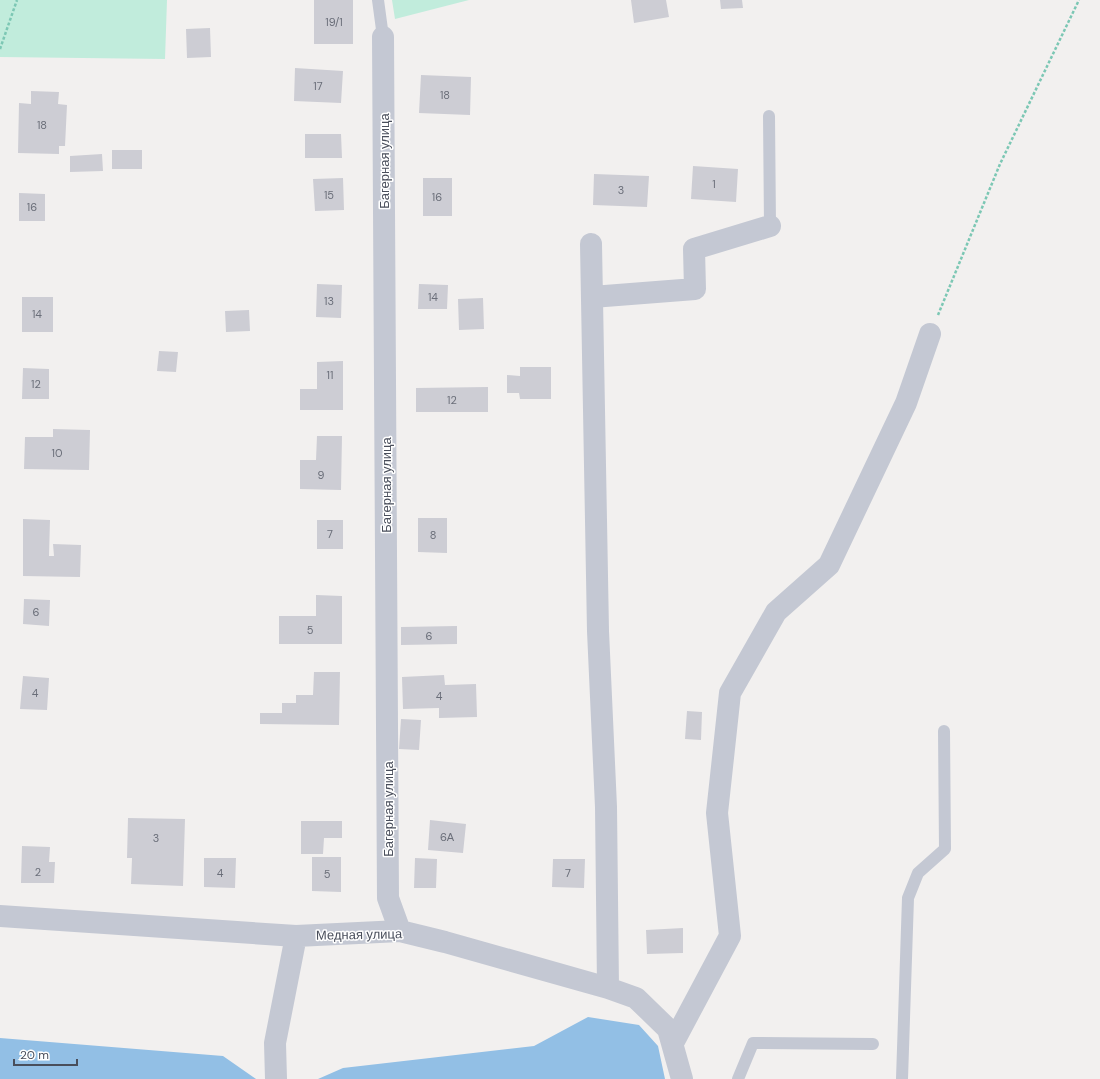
<svg xmlns="http://www.w3.org/2000/svg" width="1100" height="1079" font-family="'DM Sans',sans-serif">
	<rect width="100%" height="100%" fill="#f2f0ef"/>
	<!-- green -->
	<path fill="#c1ecdc" d="M0,0H167L165,59L0,57Z
		M392,0H469L395,19Z"/>
	<!-- water -->
	<path fill="#92bfe5" d="M588,1017L639,1025L658,1046L665,1079H318L343,1068L534,1046Z
		M0,1038L223,1056L256,1079H0Z"/>
	<!-- building -->
	<path fill="#cdcdd4" d="M314,0H353V44H314Z
		M631,0H666L669,17L634,23Z
		M720,0H742L743,8L721,9Z
		M210,28L211,57L187,58L186,29Z
		M295,68L343,71L341,103L294,101Z
		M421,75L471,77L470,115L419,113Z
		M31,91L59,92L58,104L67,105L65,146H59V154L18,153L19,103L31,104Z
		M305,134H341L342,158H305Z
		M112,150H142V169H112Z
		M102,154L103,171L70,172V156Z
		M693,166L738,169L736,202L691,199Z
		M594,174L649,176L647,207L593,205Z
		M343,178L344,210L315,211L313,179Z
		M423,178H452V216H423Z
		M19,193L45,194V221H19Z
		M317,284L342,285L341,318L316,317Z
		M419,284L448,285L447,309H418Z
		M22,297H53V332H22Z
		M483,298L484,329L459,330L458,299Z
		M249,310L250,331L226,332L225,311Z
		M159,351L178,352L176,372L157,371Z
		M343,361V410H300V389H317V362Z
		M520,367H551V399H520L519,393H507V375L520,376Z
		M23,368L49,369V399H22Z
		M488,387V412H416V388Z
		M53,429L90,430L89,470L24,469L25,437H53Z
		M317,436H342L341,490L300,489V460H316Z
		M418,518H447V553L418,552Z
		M23,519L50,520L49,556H54L53,544L81,545L80,577L23,576Z
		M317,520H343V549H317Z
		M316,595L342,596V644H279V616H316Z
		M24,599L50,600L49,626L23,624Z
		M457,626V644L401,645V627Z
		M314,672H340L339,725L260,724V713H282V703H296V695H313Z
		M444,675L445,685L476,684L477,717L439,718V708L403,709L402,677Z
		M23,676L49,678L47,710L20,709Z
		M687,711L702,712L701,740L685,739Z
		M401,719L421,720L419,750L399,749Z
		M128,818L185,819L183,886L131,884L132,858H127Z
		M430,820L466,824L463,853L428,850Z
		M301,821H342V838H324L323,854H301Z
		M22,846L50,847L49,862H55L54,883H21Z
		M312,857H341V892L312,891Z
		M204,858H236L235,888L204,887Z
		M415,858L437,859L436,888H414Z
		M553,859H585L584,888L552,887Z
		M683,928V953L647,954L646,930Z"/>
	<g fill="none" stroke-linecap="round" stroke-linejoin="round">
		<!-- path -->
		<path stroke="#7cc7b4" stroke-width="2.5" stroke-dasharray="3 2" stroke-linecap="butt" d="M0,49L17,0
			M938,315L1000,164L1079,0"/>
		<!-- service -->
		<path stroke="#c4c8d3" stroke-width="12" d="M378,0L383,37
			M769,116L770,226
			M738,1079L753,1043L873,1044
			M902,1079L908,898L918,873L945,849L944,731"/>
		<!-- minor -->
		<path stroke="#c4c8d3" stroke-width="22" d="M383,37L388,898L400,931
			M591,244L598,631L606,807L608,988
			M592,297L695,289L694,249L770,226
			M0,916L296,936L400,931L445,942L608,988L636,998L668,1029L682,1079
			M673,1043L730,936L717,813L730,693L776,612L829,565L906,403L930,334
			M276,1079L275,1043L296,936"/>
	</g>
	<g text-anchor="middle" stroke-width="3" stroke-linejoin="round" paint-order="stroke">
		<!-- number labels -->
		<g font-size="11" fill="#6a6e79">
			<text x="334" y="26">19/1</text>
			<text x="318" y="90">17</text>
			<text x="445" y="99">18</text>
			<text x="42" y="129">18</text>
			<text x="714" y="188">1</text>
			<text x="621" y="194">3</text>
			<text x="329" y="199">15</text>
			<text x="437" y="201">16</text>
			<text x="32" y="211">16</text>
			<text x="433" y="301">14</text>
			<text x="329" y="305">13</text>
			<text x="37" y="318">14</text>
			<text x="330" y="379">11</text>
			<text x="36" y="388">12</text>
			<text x="452" y="404">12</text>
			<text x="57" y="457">10</text>
			<text x="321" y="479">9</text>
			<text x="330" y="538">7</text>
			<text x="433" y="539">8</text>
			<text x="36" y="616">6</text>
			<text x="310" y="634">5</text>
			<text x="429" y="640">6</text>
			<text x="35" y="697">4</text>
			<text x="439" y="700">4</text>
			<text x="447" y="841">6А</text>
			<text x="156" y="842">3</text>
			<text x="38" y="876">2</text>
			<text x="220" y="877">4</text>
			<text x="568" y="877">7</text>
			<text x="327" y="878">5</text>
		</g>
		<!-- street labels -->
		<g font-size="13" fill="#494e5b" stroke="#fff">
			<text transform="translate(384 161) rotate(-90)" y="5">Багерная улица</text>
			<text transform="translate(386 485) rotate(-90)" y="5">Багерная улица</text>
			<text transform="translate(388 809) rotate(-90)" y="5">Багерная улица</text>
			<text transform="translate(359 934) rotate(-1)" y="5">Медная улица</text>
		</g>
	</g>
	<!-- scale -->
	<path d="M14 1059v6h63v-6" fill="none" stroke="#494e5b" stroke-width="2"/>
	<text x="20" y="1059" font-size="12" fill="#494e5b" stroke="#ffffff" stroke-width="3" paint-order="stroke">20 m</text>
</svg>
